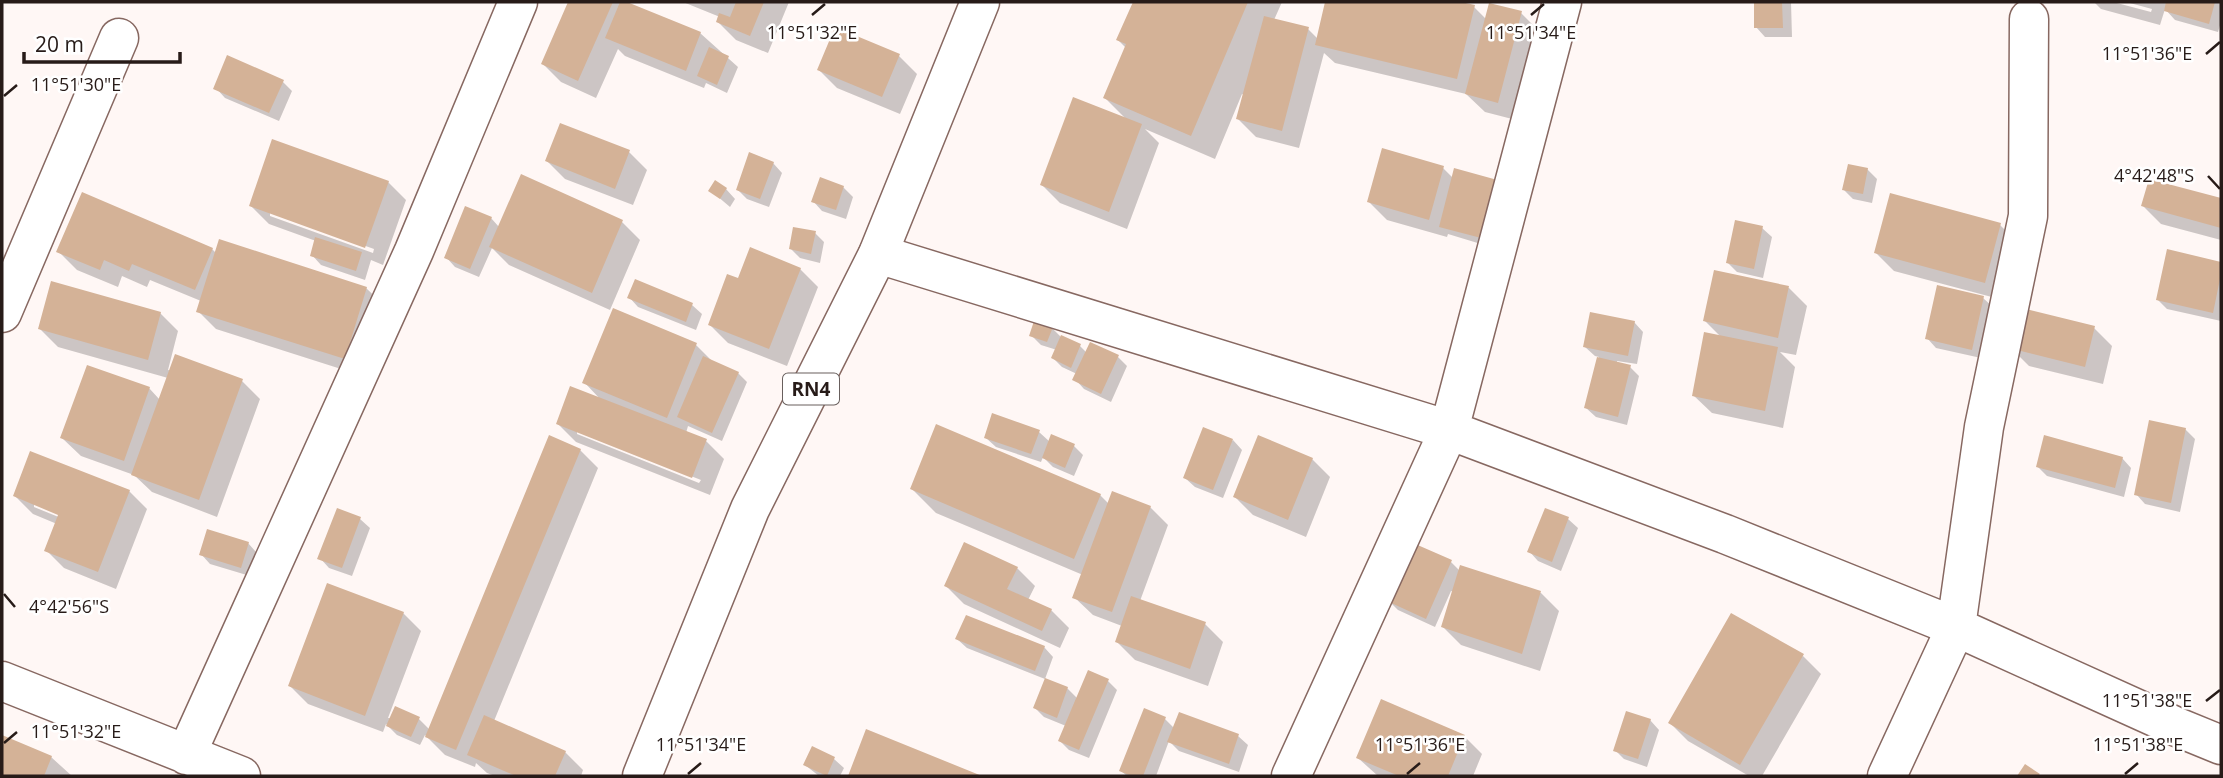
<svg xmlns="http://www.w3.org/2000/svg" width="2223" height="778" font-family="'Open Sans',sans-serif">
	<rect width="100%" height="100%" fill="#fff7f5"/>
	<!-- shadow -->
	<path fill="#0003" fill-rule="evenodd" d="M570,2H622L700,33L738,67L727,93L706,83L704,88L625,56L618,49L596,98L561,82L543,64Z
		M683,2H789L768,53L736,40L718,22L720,17Z
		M1135,2H1282L1274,20L1308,29L1318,39L1326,2H1454L1474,7L1486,19L1521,13L1539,31L1516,120L1485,112L1466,94L1335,63L1324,53L1299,148L1256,137L1238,119L1244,95L1242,94L1215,159L1145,129L1159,143L1127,229L1060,203L1042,185L1127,120L1105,98L1126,48L1118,40Z
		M1755,2H1791L1792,37H1765L1756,27Z
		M2094,2H2113L2151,12L2152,9L2126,2H2221V22L2218,32L2175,20L2165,9L2160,25L2101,9Z
		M899,56L917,74L900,114L837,88L819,70Z
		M283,82L292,91L279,121L225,98L216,88Z
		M629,152L647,170L633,205L565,179L547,161Z
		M773,163L782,173L769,207L747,199L738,190Z
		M1443,168L1453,178L1494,248L1448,234L1447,237L1387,220L1369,202Z
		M1867,169L1877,179L1872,203L1853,199L1844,190Z
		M521,177L622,222L640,240L610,310L509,265L492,248L479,277L455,267L446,257L491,218L499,227Z
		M2150,181L2221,199V240L2161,224L2143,206Z
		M388,182L406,200L383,265L371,260L365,280L321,265L312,255L316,241L269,224L251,206ZM270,212L374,249L373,253L270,216Z
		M843,187L853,197L846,219L822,211L813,201Z
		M726,189L735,199L730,207L710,190Z
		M2000,225L2018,243L2003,300L1894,271L1876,253Z
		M1762,228L1772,237L1763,278L1737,272L1728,263Z
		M815,233L824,242L820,263L800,258L791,249Z
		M212,249L216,253L366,288L385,306L363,376L216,329L198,311L201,301L150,280L147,287L122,276L118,287L77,270L59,252Z
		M2168,251L2221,263V321L2167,309L2158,300Z
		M800,269L818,287L787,366L728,343L710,325L739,280Z
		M1716,272L1789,288L1807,306L1796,355L1780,352L1795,367L1783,428L1712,413L1693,395L1721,337L1705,321Z
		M629,297L692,305L702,314L696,330L638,307Z
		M1983,298L1993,307L1981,358L1936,348L1927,338Z
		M160,313L178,331L168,370L242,381L260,399L217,517L152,492L134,475L81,456L62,438L149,388L160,400L168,378L58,347L40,329Z
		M1634,322L1643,332L1637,364L1617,361V364L1630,367L1639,376L1627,425L1596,417L1586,408L1599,357L1595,356L1585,347Z
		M1052,328L1062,338L1080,346L1087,353L1118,357L1127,366L1111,402L1084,389L1075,379L1077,374L1062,367L1053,358L1057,350L1041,345L1031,335Z
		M2094,328L2112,346L2103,384L2029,366L2011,348Z
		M696,345L714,363L738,373L747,382L722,441L688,426L686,433L706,441L724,459L710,495L576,442L558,424L601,400L584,382ZM577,431L701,480L699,483L577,434Z
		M2185,429L2195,439L2180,512L2145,504L2136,494Z
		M1039,432L1050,442L1074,446L1083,455L1074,476L1053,467L1043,457L1041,462L996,447L986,438Z
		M1233,440L1242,450L1223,498L1195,487L1185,478Z
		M580,450L598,468L494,721L565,752L583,770L581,776H495L487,773L476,763L475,767L445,755L425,735L420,745L397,735L386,724L383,732L308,704L290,686L403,613L421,631L388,718L419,719L430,730Z
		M2122,458L2131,468L2124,497L2047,476L2038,467Z
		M1312,459L1330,477L1306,537L1253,515L1235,497Z
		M912,489L1100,495L1109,504L1150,507L1168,525L1140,601L1205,624L1223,642L1208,686L1135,660L1117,642L1122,626L1093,615L1074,597L1083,575L936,513Z
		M129,491L147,509L116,589L64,568L46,550L57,524L33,514L15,496ZM34,503L67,516L66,520L34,507Z
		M360,519L370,528L352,576L329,568L320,558Z
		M1568,519L1578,528L1561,571L1538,561L1529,551Z
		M248,543L257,553L250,576L210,564L201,554Z
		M1451,562L1460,571L1461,568L1541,593L1559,611L1540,671L1461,645L1443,627L1454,592L1451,591L1435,627L1398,610L1389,601Z
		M1017,568L1035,586L1028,600L1051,610L1069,628L1060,648L964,604L946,586Z
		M957,639L1044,647L1053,657L1045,679L967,648Z
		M1803,656L1821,674L1762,776H1749L1688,741L1670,723Z
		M1108,681L1117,690L1089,758L1069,750L1060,741L1066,726L1044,717L1035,708L1067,688L1078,699Z
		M1165,719L1174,728L1238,736L1248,745L1239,772L1179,751L1169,741L1156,776H1127L1121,771Z
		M1650,720L1659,730L1647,767L1624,759L1615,750Z
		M867,731L978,776H850Z
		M1464,736L1482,754L1473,776H1378L1358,758Z
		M2,737L51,757L72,776H2Z
		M813,748L834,759L844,768L840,776H819L805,765Z"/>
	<!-- building -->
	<path fill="#d4b297" d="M568,2H613L578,81L541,64Z
		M620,2H627L701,32L686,71L605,38Z
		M736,2H764L750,36L716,22L719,13L730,17Z
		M1133,2H1248L1191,136L1103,98L1126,44L1116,40Z
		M1325,2H1461L1475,5L1457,79L1315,45Z
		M1754,2H1782L1783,28H1754Z
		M2166,2H2215L2209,24L2164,11Z
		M1489,3L1522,11L1498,103L1465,94Z
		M1264,16L1309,27L1282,131L1236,119Z
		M835,27L900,54L882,97L817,70Z
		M709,47L729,56L717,85L697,76Z
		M227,55L284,80L269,113L213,89Z
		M1073,97L1142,124L1109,212L1040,185Z
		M560,123L630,150L615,189L545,161Z
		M272,139L389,181L365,248L249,206Z
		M1382,148L1444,166L1429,220L1367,202Z
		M749,152L774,162L760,199L736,190Z
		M1848,164L1868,168L1863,194L1842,190Z
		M1454,168L1501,181L1485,239L1439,227Z
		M521,174L623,220L592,293L489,247Z
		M820,177L844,186L836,210L811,202Z
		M2149,179L2221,198V228L2141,206Z
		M715,180L727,188L720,199L708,191Z
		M82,192L213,248L195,290L132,264L129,271L104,260L100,270L56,252Z
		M1890,193L2001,223L1985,283L1874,253Z
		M465,206L492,217L470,269L444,258Z
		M1735,220L1763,226L1754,269L1726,263Z
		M793,227L816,231L811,254L789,249Z
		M315,237L362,252L356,271L310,256Z
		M219,239L367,287L345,359L196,312Z
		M750,247L801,268L769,349L708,325L727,274L738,278Z
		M2167,249L2221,262V274L2213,313L2156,300Z
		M1714,270L1789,286L1778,338L1703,321Z
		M635,279L693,303L686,322L627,298Z
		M51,281L161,312L148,360L38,329Z
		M1937,285L1984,296L1972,350L1925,339Z
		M2018,307L2095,326L2085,367L2009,348Z
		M613,308L697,343L667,418L582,383Z
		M1590,312L1635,321L1628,356L1583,347Z
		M1034,321L1053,327L1047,342L1029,336Z
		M1704,332L1778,347L1765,411L1692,396Z
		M1061,335L1081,344L1071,368L1051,358Z
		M1090,342L1119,355L1101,394L1072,380Z
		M175,354L243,379L199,500L131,475Z
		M703,356L739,372L712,433L677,417Z
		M1597,357L1631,365L1618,417L1584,408Z
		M87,365L150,387L124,461L60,438Z
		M570,386L707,439L692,478L556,424Z
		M992,413L1040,430L1031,454L984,438Z
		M2149,420L2186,428L2171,503L2134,495Z
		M936,424L1101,494L1074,559L910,489Z
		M1203,427L1233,439L1213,490L1183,478Z
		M1051,434L1075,444L1065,468L1042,458Z
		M549,435L581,449L456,750L425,737Z
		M1258,435L1313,458L1288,520L1233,497Z
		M2044,435L2123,457L2115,488L2036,467Z
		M30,451L130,490L98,572L44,551L58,515L13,496Z
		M1112,491L1151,506L1112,612L1072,598Z
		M337,508L361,517L342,568L317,559Z
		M1545,508L1569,517L1552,562L1527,552Z
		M207,529L249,542L241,568L199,555Z
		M964,542L1018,567L1007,589L1052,609L1042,631L944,586Z
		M1413,543L1452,560L1426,619L1387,601Z
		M1460,565L1541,591L1522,654L1441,627Z
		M327,583L404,612L365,716L288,686Z
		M1131,596L1206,622L1190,669L1115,642Z
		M1731,613L1804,654L1740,765L1668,723Z
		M966,615L1045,646L1035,671L955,639Z
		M1088,670L1109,679L1079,750L1058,741Z
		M1045,678L1068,687L1057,718L1033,708Z
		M1381,699L1465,735L1448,776H1399L1356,758Z
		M395,706L420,717L411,737L386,726Z
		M1144,708L1166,717L1143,776H1132L1119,771Z
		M1626,711L1651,719L1638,759L1613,751Z
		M1179,712L1239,734L1229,764L1167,742Z
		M484,715L566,751L555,776H516L467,755Z
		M866,729L982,776H848Z
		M2,735L52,756L44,776H2Z
		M812,746L835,757L827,776L803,765Z
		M2025,764L2040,774L2038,776H2017Z"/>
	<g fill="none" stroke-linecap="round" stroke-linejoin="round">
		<!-- minor casing -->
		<g stroke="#876861" stroke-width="41">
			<path id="minor" d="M878,254L1449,430L1725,534L1956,627L2177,727L2221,745
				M2,313L119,38
				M2,681L241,776
				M186,755L414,251L518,2
				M1291,776L1449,430L1562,2
				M1887,776L1956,627L1984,427L2028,216L2029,19"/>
		</g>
		<!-- trunk casing -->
		<g stroke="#876861" stroke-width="41">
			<path id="trunk" d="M642,776L750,509L878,254L980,2"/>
		</g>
		<!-- minor -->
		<use href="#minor" stroke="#fff" stroke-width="38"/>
		<!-- trunk -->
		<use href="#trunk" stroke="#fff" stroke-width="38"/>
	</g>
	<!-- ticks -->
	<path fill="none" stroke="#271b18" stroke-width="2.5" d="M812,15L825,4M1531,15L1544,4M2206,54L2220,42M4,96L17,85M2208,176L2220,189M4,594L15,607M2206,701L2220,690M4,743L17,732M688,774L701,763M1407,774L1420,763M2125,774L2138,763"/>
	<g text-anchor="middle" stroke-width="5" stroke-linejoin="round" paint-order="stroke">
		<!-- shield labels -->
		<rect fill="#fff" stroke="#685f5d" stroke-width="2" x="783" y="373.5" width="56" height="31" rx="5"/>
		<g font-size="19" font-weight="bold" fill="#271b18">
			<text x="811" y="396">RN4</text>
		</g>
	</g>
	<g font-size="18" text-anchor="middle" fill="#271b18" stroke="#fff" stroke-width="5" stroke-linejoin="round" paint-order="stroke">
		<text x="1531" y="39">11°51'34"E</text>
		<text x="812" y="39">11°51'32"E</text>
		<text x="2147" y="60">11°51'36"E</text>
		<text x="76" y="91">11°51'30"E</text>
		<text x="2154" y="182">4°42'48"S</text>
		<text x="69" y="613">4°42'56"S</text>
		<text x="2147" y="707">11°51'38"E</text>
		<text x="76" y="738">11°51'32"E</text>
		<text x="701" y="751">11°51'34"E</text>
		<text x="1420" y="751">11°51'36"E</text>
		<text x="2138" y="751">11°51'38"E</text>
	</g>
	<!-- border -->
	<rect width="2223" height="778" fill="none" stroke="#271b18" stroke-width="7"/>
	<!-- scale -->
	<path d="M24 52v10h156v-10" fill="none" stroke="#271b18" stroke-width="3.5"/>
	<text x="35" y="52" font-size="21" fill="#271b18" stroke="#ffffff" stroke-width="5" paint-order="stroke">20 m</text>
</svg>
